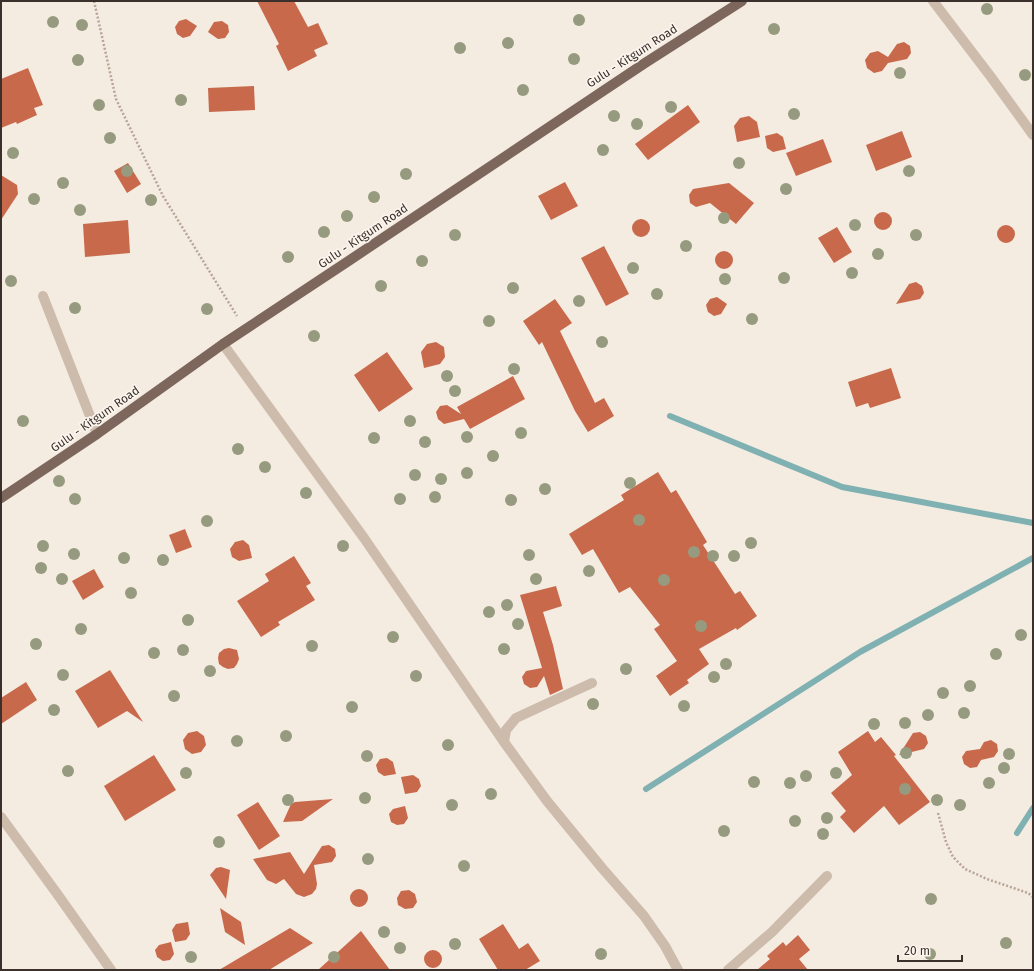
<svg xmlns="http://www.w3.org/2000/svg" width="1034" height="971" font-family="'Fira Sans',sans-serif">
	<rect width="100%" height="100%" fill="#f4ebe1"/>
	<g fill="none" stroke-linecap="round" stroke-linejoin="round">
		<!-- stream -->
		<path stroke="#7fb0b2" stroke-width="6" d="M670,416L842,487L1033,523
			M646,789L860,652L1033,558
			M1017,833L1033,808"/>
	</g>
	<!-- building -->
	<path fill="#c8694b" d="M257,1H294L308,27L318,23L328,44L314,50L317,56L288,71L276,46L279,44Z
		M186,19L197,26L190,36L183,38L177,34L175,27L179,21Z
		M222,21L228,25L229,32L225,38L218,39L208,32L214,22Z
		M904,42L910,46L911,53L907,59L888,63L882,71L874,73L867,68L865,60L870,53L878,51L888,57L897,44Z
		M28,68L43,105L34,108L37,115L17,124L16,122L1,128V79Z
		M254,86L255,110L209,112L208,88Z
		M688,105L700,122L648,160L635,144Z
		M749,116L757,122L760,137L737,142L734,126L740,118Z
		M902,131L912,157L876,171L866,145Z
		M777,133L783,137L786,149L773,152L767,148L765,136Z
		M823,139L832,162L796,176L786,153Z
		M128,163L141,184L127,193L114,171Z
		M1,175L17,185L18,194L1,220Z
		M565,182L578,206L551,220L538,196Z
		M729,183L754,203L736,224L710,203L696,207L690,203L689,195L693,189Z
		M874 221a9 9 0 1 1 18 0a9 9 0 1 1-18 0Z
		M632 228a9 9 0 1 1 18 0a9 9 0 1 1-18 0Z
		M128,220L130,253L85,257L83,224Z
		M997 234a9 9 0 1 1 18 0a9 9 0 1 1-18 0Z
		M837,227L852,252L834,263L818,238Z
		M604,246L629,294L606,306L581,258Z
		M715 260a9 9 0 1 1 18 0a9 9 0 1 1-18 0Z
		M916,282L922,286L924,293L920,299L896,304L909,284Z
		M717,297L727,304L721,314L714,316L708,312L706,305L710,299Z
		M555,299L572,323L560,331L595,403L604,398L614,416L588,432L575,411L542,342L539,345L523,321Z
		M436,342L444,347L445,357L440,364L424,368L421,352L427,344Z
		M387,352L413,389L379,412L354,375Z
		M891,368L901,398L870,408L868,403L856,407L848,382Z
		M513,376L525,399L470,429L464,419L444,424L438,419L436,412L440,406L447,405L461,414L457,407Z
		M658,472L671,493L676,490L707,542L703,545L735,594L740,591L757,616L737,630L736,628L699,649L709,664L687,680L689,683L670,696L656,676L677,661L654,629L660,625L630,587L619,593L593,549L582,555L569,534L624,500L621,495Z
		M185,529L192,547L176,553L169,535Z
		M243,540L249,545L252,558L239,561L232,557L230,549L235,542Z
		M294,556L311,583L306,586L315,600L278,622L280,625L261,637L237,601L269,581L265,574Z
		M94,569L104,587L83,600L72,581Z
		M556,586L562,606L543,612L553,645L563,689L550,695L544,676L537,687L530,688L524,684L522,677L526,671L542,668L525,611L520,595Z
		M229,648L237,650L239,659L237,664L234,668L228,669L223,667L219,664L218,658L219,653L224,649Z
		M110,670L143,722L127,711L98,728L75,691Z
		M26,682L37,700L1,724V698Z
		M197,731L204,736L206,745L201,752L192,754L185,749L183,740L188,733Z
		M868,731L875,742L881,737L896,755L894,756L930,802L899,825L884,806L854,833L840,817L846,811L831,793L852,775L838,752Z
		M920,732L926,736L928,743L924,749L899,755L913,733Z
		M991,740L997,744L998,751L994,757L981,760L977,767L970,768L964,764L962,757L966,751L980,749L984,742Z
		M154,755L176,790L125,821L104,786Z
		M387,758L393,762L396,774L384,776L378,772L376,765L380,759Z
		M413,775L419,779L421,786L417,792L405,794L401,777Z
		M333,799L302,821L283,822L291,804L295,802Z
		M258,802L280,836L259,850L237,815Z
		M405,806L408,818L404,824L397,825L391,822L389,814L393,809Z
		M329,845L335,849L336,856L332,862L314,865L317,884L316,889L312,894L304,897L296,894L284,879L276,884L267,880L253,859L290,852L304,874L322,846Z
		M221,867L230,870L226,899L210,875L216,868Z
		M350 898a9 9 0 1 1 18 0a9 9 0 1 1-18 0Z
		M409,890L415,894L417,902L413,908L405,909L398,905L397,898L401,891Z
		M220,908L241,922L245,945L225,932Z
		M188,922L190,934L186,940L175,942L172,930L176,924Z
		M503,924L519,949L528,943L540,961L525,970H498L479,939Z
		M290,928L313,943L269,970H219Z
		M361,931L390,970H318Z
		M798,935L810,950L799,959L808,970H757L770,959L767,956L783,942L786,946Z
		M171,942L174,954L170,960L163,961L157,957L155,950L159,945Z
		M424 959a9 9 0 1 1 18 0a9 9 0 1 1-18 0Z"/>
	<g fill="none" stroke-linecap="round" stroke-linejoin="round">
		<!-- path -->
		<path stroke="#b9a596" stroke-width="2.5" stroke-dasharray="2 2" stroke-linecap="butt" d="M94,1L116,99L163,196L237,316
			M938,813L946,842L953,857L965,869L987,879L1028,893L1033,897"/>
		<!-- lane -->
		<path stroke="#cdbbac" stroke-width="10" d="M43,296L97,434"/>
		<!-- street -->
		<path stroke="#cdbbac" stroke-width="10" d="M933,1L991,77L1033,135
			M223,344L364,538L504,742L547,801L602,868L644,916L665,946L678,970
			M504,742L506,730L516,718L557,699L592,683
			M1,817L58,895L111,970
			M728,970L772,932L827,876"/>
		<!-- primary -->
		<path stroke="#7d675c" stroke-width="10" d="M1,498L97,434L223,344L350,260L645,63L742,1"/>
	</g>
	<!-- trees -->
	<g fill="#969b7f">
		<circle cx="987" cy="9" r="6"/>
		<circle cx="579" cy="20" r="6"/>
		<circle cx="53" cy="22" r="6"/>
		<circle cx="82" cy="25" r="6"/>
		<circle cx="774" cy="29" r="6"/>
		<circle cx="508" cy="43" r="6"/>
		<circle cx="460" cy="48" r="6"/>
		<circle cx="574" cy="59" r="6"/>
		<circle cx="78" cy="60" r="6"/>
		<circle cx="900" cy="73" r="6"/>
		<circle cx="1025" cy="75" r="6"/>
		<circle cx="523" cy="90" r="6"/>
		<circle cx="181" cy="100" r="6"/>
		<circle cx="99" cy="105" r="6"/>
		<circle cx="671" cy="107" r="6"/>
		<circle cx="794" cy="114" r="6"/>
		<circle cx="614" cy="116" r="6"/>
		<circle cx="637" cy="124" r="6"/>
		<circle cx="110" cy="138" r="6"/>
		<circle cx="603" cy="150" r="6"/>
		<circle cx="13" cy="153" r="6"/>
		<circle cx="739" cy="163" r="6"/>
		<circle cx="127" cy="171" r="6"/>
		<circle cx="909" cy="171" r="6"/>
		<circle cx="406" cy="174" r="6"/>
		<circle cx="63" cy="183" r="6"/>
		<circle cx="786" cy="189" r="6"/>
		<circle cx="374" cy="197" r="6"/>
		<circle cx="34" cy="199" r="6"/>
		<circle cx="151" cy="200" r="6"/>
		<circle cx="80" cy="210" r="6"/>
		<circle cx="347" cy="216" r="6"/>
		<circle cx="724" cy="218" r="6"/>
		<circle cx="855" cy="225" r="6"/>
		<circle cx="324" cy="232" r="6"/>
		<circle cx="455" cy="235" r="6"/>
		<circle cx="916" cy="235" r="6"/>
		<circle cx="686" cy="246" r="6"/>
		<circle cx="878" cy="254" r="6"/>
		<circle cx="288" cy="257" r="6"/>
		<circle cx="422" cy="261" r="6"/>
		<circle cx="633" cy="268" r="6"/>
		<circle cx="852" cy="273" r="6"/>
		<circle cx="784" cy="278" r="6"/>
		<circle cx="725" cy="279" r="6"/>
		<circle cx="11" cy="281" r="6"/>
		<circle cx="381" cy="286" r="6"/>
		<circle cx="513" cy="288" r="6"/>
		<circle cx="657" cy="294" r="6"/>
		<circle cx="579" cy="301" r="6"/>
		<circle cx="75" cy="308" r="6"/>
		<circle cx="207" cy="309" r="6"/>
		<circle cx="752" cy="319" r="6"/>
		<circle cx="489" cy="321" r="6"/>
		<circle cx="314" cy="336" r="6"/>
		<circle cx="602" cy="342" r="6"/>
		<circle cx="514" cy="369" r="6"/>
		<circle cx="447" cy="376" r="6"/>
		<circle cx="455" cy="391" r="6"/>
		<circle cx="23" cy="421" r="6"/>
		<circle cx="410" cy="421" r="6"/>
		<circle cx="521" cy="433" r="6"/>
		<circle cx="467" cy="437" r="6"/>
		<circle cx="374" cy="438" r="6"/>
		<circle cx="425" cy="442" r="6"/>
		<circle cx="238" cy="449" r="6"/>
		<circle cx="493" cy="456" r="6"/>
		<circle cx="265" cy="467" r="6"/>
		<circle cx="467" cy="473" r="6"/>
		<circle cx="415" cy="475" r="6"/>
		<circle cx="441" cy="479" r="6"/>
		<circle cx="59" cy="481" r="6"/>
		<circle cx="630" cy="483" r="6"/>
		<circle cx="545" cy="489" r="6"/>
		<circle cx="306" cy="493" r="6"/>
		<circle cx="435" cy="497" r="6"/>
		<circle cx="75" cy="499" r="6"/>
		<circle cx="400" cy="499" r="6"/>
		<circle cx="511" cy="500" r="6"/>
		<circle cx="639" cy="520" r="6"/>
		<circle cx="207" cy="521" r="6"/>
		<circle cx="751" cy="543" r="6"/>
		<circle cx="43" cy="546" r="6"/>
		<circle cx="343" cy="546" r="6"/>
		<circle cx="694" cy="552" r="6"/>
		<circle cx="74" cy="554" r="6"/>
		<circle cx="529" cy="555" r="6"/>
		<circle cx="713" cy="556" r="6"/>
		<circle cx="734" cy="556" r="6"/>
		<circle cx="124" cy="558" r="6"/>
		<circle cx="163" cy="560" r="6"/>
		<circle cx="41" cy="568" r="6"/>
		<circle cx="589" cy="571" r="6"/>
		<circle cx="62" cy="579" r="6"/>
		<circle cx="536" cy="579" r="6"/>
		<circle cx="664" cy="580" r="6"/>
		<circle cx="131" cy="593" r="6"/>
		<circle cx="507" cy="605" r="6"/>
		<circle cx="489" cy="612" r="6"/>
		<circle cx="188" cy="620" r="6"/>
		<circle cx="518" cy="624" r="6"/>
		<circle cx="701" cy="626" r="6"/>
		<circle cx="81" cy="629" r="6"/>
		<circle cx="1021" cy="635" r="6"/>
		<circle cx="393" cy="637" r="6"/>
		<circle cx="36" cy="644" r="6"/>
		<circle cx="312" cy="646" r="6"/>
		<circle cx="504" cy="649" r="6"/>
		<circle cx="183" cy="650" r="6"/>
		<circle cx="154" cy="653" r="6"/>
		<circle cx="996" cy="654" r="6"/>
		<circle cx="726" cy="664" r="6"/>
		<circle cx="626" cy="669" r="6"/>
		<circle cx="210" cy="671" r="6"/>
		<circle cx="63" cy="675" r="6"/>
		<circle cx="416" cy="676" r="6"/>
		<circle cx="714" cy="677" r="6"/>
		<circle cx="970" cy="686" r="6"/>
		<circle cx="943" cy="693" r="6"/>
		<circle cx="174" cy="696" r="6"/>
		<circle cx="593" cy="704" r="6"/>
		<circle cx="684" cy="706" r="6"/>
		<circle cx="352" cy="707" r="6"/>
		<circle cx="54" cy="710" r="6"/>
		<circle cx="964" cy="713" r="6"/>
		<circle cx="928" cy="715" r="6"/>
		<circle cx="905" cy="723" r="6"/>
		<circle cx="874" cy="724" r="6"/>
		<circle cx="286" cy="736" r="6"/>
		<circle cx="237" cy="741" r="6"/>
		<circle cx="448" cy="745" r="6"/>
		<circle cx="906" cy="753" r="6"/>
		<circle cx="1009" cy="754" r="6"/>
		<circle cx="367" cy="756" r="6"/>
		<circle cx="1004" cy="768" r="6"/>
		<circle cx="68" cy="771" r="6"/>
		<circle cx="186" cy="773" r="6"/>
		<circle cx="836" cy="773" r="6"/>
		<circle cx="806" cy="776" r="6"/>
		<circle cx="754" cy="782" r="6"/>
		<circle cx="790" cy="783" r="6"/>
		<circle cx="989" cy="783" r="6"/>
		<circle cx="905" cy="789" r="6"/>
		<circle cx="491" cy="794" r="6"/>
		<circle cx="365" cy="798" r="6"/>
		<circle cx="288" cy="800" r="6"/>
		<circle cx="937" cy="800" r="6"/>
		<circle cx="452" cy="805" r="6"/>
		<circle cx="960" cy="805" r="6"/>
		<circle cx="827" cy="818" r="6"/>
		<circle cx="795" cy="821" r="6"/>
		<circle cx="724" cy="831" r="6"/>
		<circle cx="823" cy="834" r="6"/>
		<circle cx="219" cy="842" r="6"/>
		<circle cx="368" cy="859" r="6"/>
		<circle cx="464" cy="866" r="6"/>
		<circle cx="931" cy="899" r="6"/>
		<circle cx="384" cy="932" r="6"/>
		<circle cx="1006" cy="943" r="6"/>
		<circle cx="455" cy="944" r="6"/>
		<circle cx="400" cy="948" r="6"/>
		<circle cx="601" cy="954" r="6"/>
		<circle cx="930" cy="954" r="6"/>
		<circle cx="191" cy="957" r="6"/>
		<circle cx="334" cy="957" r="6"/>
	</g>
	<g text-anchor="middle" stroke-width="3.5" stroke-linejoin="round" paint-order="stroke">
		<!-- street labels -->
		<g font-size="12" fill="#3b302b" stroke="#fbf5ee">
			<text transform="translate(632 56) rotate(-33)" y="4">Gulu - Kitgum Road</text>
			<text transform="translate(363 236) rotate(-34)" y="4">Gulu - Kitgum Road</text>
			<text transform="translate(95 419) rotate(-35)" y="4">Gulu - Kitgum Road</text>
		</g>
	</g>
	<!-- border -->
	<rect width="1034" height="971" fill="none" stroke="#3b302b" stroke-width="4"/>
	<!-- scale -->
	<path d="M898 955v6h64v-6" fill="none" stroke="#3b302b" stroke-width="2"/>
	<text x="904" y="955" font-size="12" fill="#3b302b" stroke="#fbf5ee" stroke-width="3" paint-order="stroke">20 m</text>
</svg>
